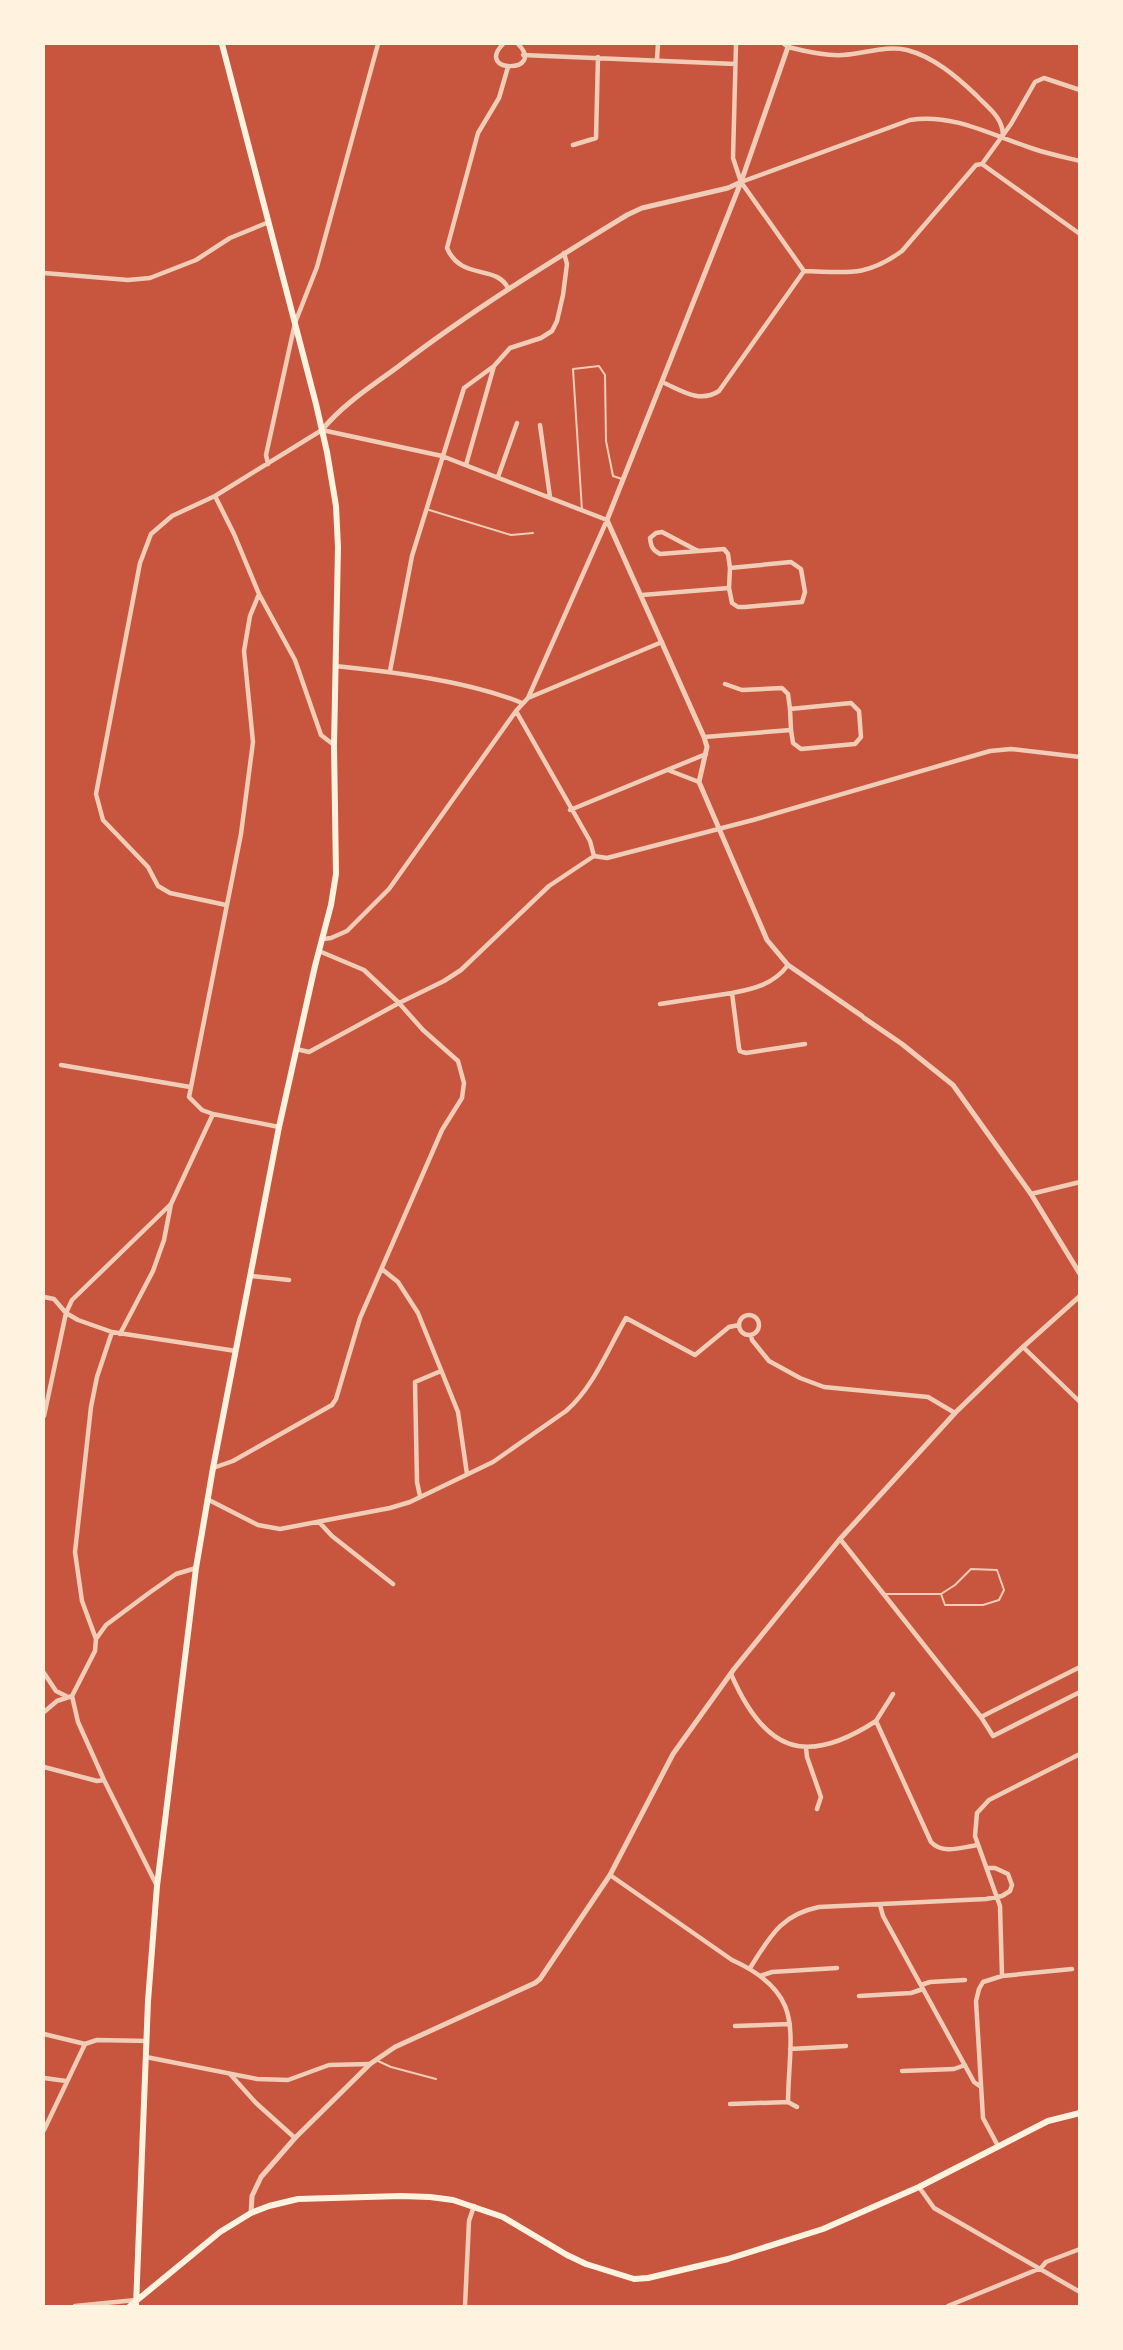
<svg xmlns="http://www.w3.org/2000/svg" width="1123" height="2350" font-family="Signika,sans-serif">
	<rect width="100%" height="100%" fill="#c8553d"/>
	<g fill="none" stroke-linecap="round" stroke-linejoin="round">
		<!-- service -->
		<path stroke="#f1ccb7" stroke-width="2" d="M426,509L511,535L533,533
			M582,510L573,369L599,366L605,375L606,441L613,476L622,479
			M886,1594H941L945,1605H983L999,1600L1004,1590L997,1570L971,1569L955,1585L941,1594
			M378,2061L391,2067L436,2079"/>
		<!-- minor -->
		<path stroke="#f1ccb7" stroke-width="4.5" d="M503,44C474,74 547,73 518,44
			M736,44L733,158L741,182L804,271
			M784,44L788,47C806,51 824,56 843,55C864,54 886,45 907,50C934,57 957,77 976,95C988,108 1003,117 1003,136
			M523,55L735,64
			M657,59L658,44
			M573,145L596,138L598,57
			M982,164L1011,124L1035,82L1044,78L1080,90
			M982,164L1080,234
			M741,182L910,120C954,113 993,136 1034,149C1049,154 1064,157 1080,161
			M44,273L128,280L150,278L196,260L230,238L269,222
			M508,288C496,264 461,281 447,248L478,133L499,98L508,67
			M662,382C681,390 699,404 719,391L804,271C846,272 865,278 902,251L976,165L982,164
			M540,425L550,497
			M268,464L266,455L295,323L317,267L378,44
			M466,465L494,366
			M498,477L517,423
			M215,496L234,534L259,594L295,660L321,735L334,745
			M698,551L662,532L656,533L650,538C651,546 652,550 660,554L724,549L728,554L730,568
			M642,595L729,588L732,603L738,607H745L802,602L805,592L801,569L791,562L730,568L729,588
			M335,666C394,672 468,681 522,703
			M390,671L412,556L464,388L494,366L510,348L541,338L552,331L557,321L563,295L567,264L564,253
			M725,684L742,690L782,688L788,694L790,709
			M528,698L662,642
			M516,711L590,841L594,856
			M704,737L791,730L793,743L801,749L855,744L861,737L859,711L851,703L790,709L791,730
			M668,770L699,782
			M570,810L706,754
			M226,905L170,893L158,886L148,867L103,820L96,794L140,563L151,534L172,516L215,496L322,430L442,456L607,520L528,698L516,711L389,889L347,931L331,938L323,939
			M788,965C774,984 754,989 732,993L739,1048L740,1051L746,1053L805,1044
			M660,1004L732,993
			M296,1049L309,1052L399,1003L444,981L461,970L549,886L594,856L607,858L753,820L990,751L1011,749L1080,757
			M61,1065L190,1087
			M213,1114L279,1127
			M1031,1194L1080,1182
			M383,1270L398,1282L418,1313L458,1412L467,1474
			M251,1276L289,1280
			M44,1297L54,1299L66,1313L78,1320L112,1332L236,1351
			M739 1325a10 10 0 1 1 20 0a10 10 0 1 1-20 0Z
			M112,1332L97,1377L91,1407L75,1552L82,1601L96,1639L95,1651L72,1696L78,1722L104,1780L157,1886
			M120,1334L153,1271L164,1240L171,1204L213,1114L202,1110L189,1097L241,834L253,742L244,651L250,616L259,594
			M751,1335L752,1340L769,1361L800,1378L824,1387L928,1397L955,1413
			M1023,1347L1080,1402
			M44,1416L66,1313L72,1300L171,1204
			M213,1468L233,1461L332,1405L336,1399L360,1318L442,1130L462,1098L464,1083L458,1061L423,1030L399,1003L364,970L319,951
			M420,1496L417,1482L415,1382L441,1371
			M207,1499L258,1525L280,1529L390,1508L410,1502L493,1462L566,1411C593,1388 608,1349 626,1318L695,1355L729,1327L739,1325
			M319,1522L332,1536L393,1584
			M840,1539L981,1717L993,1736L1080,1692
			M96,1639L106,1625L149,1593L176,1574L196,1568
			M44,1673L56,1691L66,1696
			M731,1674C764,1750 804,1768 876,1721L931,1842C943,1855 962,1847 978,1845
			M44,1712L57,1701L72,1696
			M981,1717L1080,1667
			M876,1721L893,1694
			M806,1748L807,1757L821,1797L817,1809
			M44,1767L97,1781L104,1780
			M610,1875L732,1960C807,1994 789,2032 788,2102L797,2107
			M880,1905L883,1916L974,2082L981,2087
			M750,1968C770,1937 780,1915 819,1907L986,1899L1002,1896L1010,1891L1012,1885L1008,1874L995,1868H988
			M1072,1969L1002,1976L1000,1906L975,1836L977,1813L989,1800L1080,1754
			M760,1976L772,1972L837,1968
			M921,1985L930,1982L965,1980
			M859,1996L911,1993L923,1989
			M735,2026L790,2024
			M44,2034L85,2044
			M790,2049L846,2046
			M146,2057L257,2079L288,2080L329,2065L370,2064
			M902,2071L954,2069L965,2065
			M230,2074L256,2103L295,2138
			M44,2078L66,2081
			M730,2104L788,2102
			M44,2130L85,2044L97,2040L147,2041
			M998,2146L983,2118L976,2001L979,1989L983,1982L1002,1976
			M919,2187L934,2208L1080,2292
			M75,2306L136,2300
			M465,2306L469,2221L474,2206
			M948,2306L1041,2268L1046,2262L1080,2249"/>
		<!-- tertiary -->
		<path stroke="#f1ccb7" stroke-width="5" d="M789,44L741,182L607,520L704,737L707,747L699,782L767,940L788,965L862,1016
			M322,430C343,404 372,386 399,366C472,310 549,263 627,215L642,208L728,188L741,182
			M864,1018L902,1044L953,1085L1031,1194L1080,1274
			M251,2213L252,2196L261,2177L295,2138L370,2064L395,2047L535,1983L540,1979L610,1875L673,1754L734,1669L840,1539L955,1413L1023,1347L1080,1296"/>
		<!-- secondary -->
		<path stroke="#fff3e0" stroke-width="6" d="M130,2306L220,2232L251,2213L269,2206L298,2199L401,2196L430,2197L453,2200L503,2217L567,2255L586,2264L634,2279L648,2278L728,2259L823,2229L919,2187L1048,2121L1080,2113
			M136,2306L148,2001L157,1886L196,1568L213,1468L279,1127L315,966L331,905L336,874L334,745L338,547L336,506L327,452L316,404L222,44"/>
	</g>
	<!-- border -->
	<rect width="1123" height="2350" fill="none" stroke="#fff3e0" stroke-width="90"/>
</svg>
